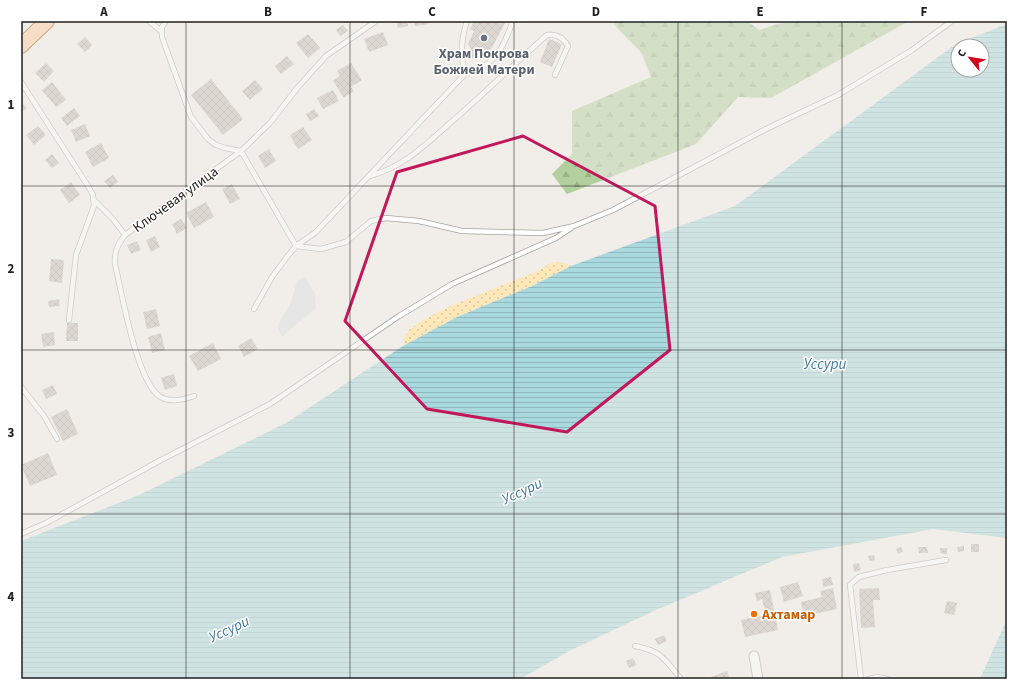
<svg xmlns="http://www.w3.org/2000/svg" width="1028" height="700" font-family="'Source Sans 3',sans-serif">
	<defs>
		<pattern id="forest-firs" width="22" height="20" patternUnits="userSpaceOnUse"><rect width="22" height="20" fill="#b2d09d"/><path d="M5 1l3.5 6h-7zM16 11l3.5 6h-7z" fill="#99b287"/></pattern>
		<pattern id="sand-dots" width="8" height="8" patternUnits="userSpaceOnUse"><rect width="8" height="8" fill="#fee8b9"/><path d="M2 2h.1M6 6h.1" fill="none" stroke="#d9c79f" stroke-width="1.8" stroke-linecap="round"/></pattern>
		<pattern id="water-rules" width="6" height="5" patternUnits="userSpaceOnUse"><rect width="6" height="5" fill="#a9d8de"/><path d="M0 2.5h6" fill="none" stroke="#91b9be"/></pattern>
		<pattern id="building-cross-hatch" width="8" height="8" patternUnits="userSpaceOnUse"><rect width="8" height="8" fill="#c6bcb7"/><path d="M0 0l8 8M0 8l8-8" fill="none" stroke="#aaa19d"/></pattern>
	</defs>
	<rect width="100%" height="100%" fill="#f1ede8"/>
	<!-- forest -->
	<path fill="url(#forest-firs)" d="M613,21H747L759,30L788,21H909L771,98L738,97L696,144L567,194L552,174L572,154V111L651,77L641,52L618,29Z"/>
	<!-- sand -->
	<path fill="url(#sand-dots)" d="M553,262L565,263L571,266L532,286L457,317L403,346L404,338L409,330L423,320L448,307L533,273Z"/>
	<!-- plaza -->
	<path fill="#dcdee7" d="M305,277L315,294L316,308L282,337L277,327L291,302L297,281Z"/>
	<!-- water -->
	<path fill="url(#water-rules)" fill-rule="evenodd" d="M1007,24V538L933,529L782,557L656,610L571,650L520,679H21V541L139,495L286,423L403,346L457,317L532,286L571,266L735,206L956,44ZM958,46H982V70H958Z
		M1007,619V679H980Z"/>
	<!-- building -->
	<path fill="url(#building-cross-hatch)" d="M396,21H407L408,26L398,28Z
		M414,21H428L429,24L415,26Z
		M474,21H500L505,23L489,53L472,59L469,57L470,47L468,44L474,31L470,29Z
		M343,25L348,31L340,36L336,30Z
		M383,32L388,45L369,52L364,39Z
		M308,34L320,48L308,58L296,43Z
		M85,37L92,45L85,52L77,44Z
		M549,39L562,44L552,67L540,62Z
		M287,56L294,64L281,74L275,66Z
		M46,63L54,71L44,82L35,73Z
		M351,63L362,80L351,87L354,91L344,98L333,81L340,76L337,71Z
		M211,79L243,119L223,135L191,95Z
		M255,80L263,89L250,100L242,91Z
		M52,82L66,100L56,107L42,90Z
		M333,90L339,101L323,109L317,98Z
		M21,102L27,108L21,113Z
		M74,108L80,116L67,126L61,118Z
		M314,109L319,116L310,121L306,114Z
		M85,124L90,136L76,142L71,130Z
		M38,126L46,135L34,145L26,135Z
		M303,127L312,140L298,149L290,135Z
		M101,143L109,158L93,167L85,152Z
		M269,149L276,161L265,168L258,156Z
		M52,154L59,163L52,168L45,160Z
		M113,175L118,182L110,188L104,181Z
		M71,182L80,195L69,203L60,190Z
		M232,184L240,199L230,204L222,189Z
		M206,202L214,217L194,228L186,213Z
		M181,219L187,228L177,234L172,224Z
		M155,236L160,247L151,252L146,240Z
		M137,241L141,250L131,254L127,245Z
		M51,259L64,260L62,283L49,281Z
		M59,299L60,306L49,307L48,301Z
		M156,309L160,326L147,329L143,312Z
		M67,323H78V341H66Z
		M54,332L55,345L43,347L41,334Z
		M161,333L165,350L152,353L148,337Z
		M251,338L258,349L244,357L238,346Z
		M213,343L221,359L198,371L189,356Z
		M174,374L177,386L165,390L161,378Z
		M53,385L57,394L46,399L42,390Z
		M67,409L78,434L63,441L51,417Z
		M48,453L57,475L30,486L21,465Z
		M971,544H979V552H971Z
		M964,546V551L958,552L957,547Z
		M901,547L903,552L898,554L896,549Z
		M918,547H927L928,553H919Z
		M940,548H947V554L940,553Z
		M874,555L875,560L869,561L868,556Z
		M859,563L861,570L854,572L853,564Z
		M831,577L833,585L823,587L822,579Z
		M798,582L803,596L784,602L780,587Z
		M833,588L837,609L804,616L801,602L822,597L820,591Z
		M879,588L880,600H873L875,627L861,628L859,589Z
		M770,590L778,630L745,637L741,620L766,615L762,599L757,601L755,593Z
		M947,601L957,603L954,615L944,613Z
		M664,635L667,641L658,645L655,639Z
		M633,658L637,665L629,668L626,661Z
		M727,671L730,679H711V677Z"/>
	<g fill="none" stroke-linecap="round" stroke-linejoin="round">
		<!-- service casing -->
		<g stroke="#a5a5a5" stroke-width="6">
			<path id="service" d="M149,21L162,32
				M166,21L162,27V37L191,117L208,139L216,145L225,148L241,151L296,246
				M465,74C460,56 461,39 467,21
				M21,82L88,186L93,195L94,206L76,255L69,320
				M370,176C403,167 424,146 449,124C483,95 514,64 547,35C556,34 563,37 568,46L555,75
				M94,200L113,219L125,235
				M296,246L321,249L346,242L371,221L386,218L419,221L462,231L543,233L574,226L613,210L668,181L766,129L838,95L912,50L952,21
				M254,309L272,277L287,257L296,246L316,232L465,74C488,67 498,58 507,36C509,31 512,26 512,21
				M21,387L44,416L57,439
				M194,396C184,400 169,403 159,396C136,378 122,294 115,264C114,252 118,244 125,235L241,151L270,123L298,87L326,56L376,21
				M21,534L46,523L161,460L270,404L399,316L452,284L556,238L571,228
				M635,646C662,651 664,659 681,679
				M861,679L850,585L859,577L887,570L946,560
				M869,679L877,677L888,679"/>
		</g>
		<!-- minor casing -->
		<g stroke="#a5a5a5" stroke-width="11">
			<path id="minor" d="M754,656L758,679"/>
		</g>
		<!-- primary casing -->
		<g stroke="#9d5701" stroke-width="16">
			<path id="primary" d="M21,46L47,21"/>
		</g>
		<!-- service -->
		<use href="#service" stroke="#fff" stroke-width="4.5"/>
		<!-- minor -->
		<use href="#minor" stroke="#fff" stroke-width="9"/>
		<!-- primary -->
		<use href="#primary" stroke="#fbcba3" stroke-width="14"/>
	</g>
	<!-- marked area -->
	<path d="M0 0H1028V700H0ZM523,136L655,206L670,350L567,432L427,409L345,321L397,172Z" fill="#f1ede8" fill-opacity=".55" fill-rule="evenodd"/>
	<path fill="none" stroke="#c2185b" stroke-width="3" stroke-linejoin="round" d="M523,136L655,206L670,350L567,432L427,409L345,321L397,172Z"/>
	<!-- grid -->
	<path fill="none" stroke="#212121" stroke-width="1" stroke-opacity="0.55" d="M186,21V679M350,21V679M514,21V679M678,21V679M842,21V679M21,186H1007M21,350H1007M21,514H1007"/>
	<!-- markers -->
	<circle fill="#6b7280" stroke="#fff" stroke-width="1.5" cx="484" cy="38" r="4"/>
	<circle fill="#e8710a" stroke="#fff" stroke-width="1.5" cx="754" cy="614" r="4"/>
	<g text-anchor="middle" stroke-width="3" stroke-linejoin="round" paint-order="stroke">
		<!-- worship labels -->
		<g font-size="14" font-weight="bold" fill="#5b616d" stroke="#fff">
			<text x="484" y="58">Храм Покрова<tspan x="484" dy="16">Божией Матери</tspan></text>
		</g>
		<!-- street labels -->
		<g font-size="14" fill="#212121" stroke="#fff">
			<text transform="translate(175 199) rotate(-36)" y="5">Ключевая улица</text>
		</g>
		<!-- food labels -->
		<g font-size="14" font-weight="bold" fill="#c56008" stroke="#fff" text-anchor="start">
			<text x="762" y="619">Ахтамар</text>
		</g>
		<!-- water labels -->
		<g font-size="15" font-style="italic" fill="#44799a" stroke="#fff">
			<text x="825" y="369">Уссури</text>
			<text transform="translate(522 491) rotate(-25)" y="5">Уссури</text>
			<text transform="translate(229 629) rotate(-25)" y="5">Уссури</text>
		</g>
	</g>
	<!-- border -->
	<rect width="1028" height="700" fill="none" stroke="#ffffff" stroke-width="44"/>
	<!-- north arrow -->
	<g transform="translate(970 58) rotate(300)"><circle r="19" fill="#ffffff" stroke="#a6a6a6"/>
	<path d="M0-3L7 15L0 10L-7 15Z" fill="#d1021a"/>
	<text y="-6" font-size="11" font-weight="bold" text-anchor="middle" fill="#212121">С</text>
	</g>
	<rect x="22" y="22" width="984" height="656" fill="none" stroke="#212121" stroke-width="1.5"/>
	<g font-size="13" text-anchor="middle" font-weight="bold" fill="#212121">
		<text x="104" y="16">A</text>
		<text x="268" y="16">B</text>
		<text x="432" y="16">C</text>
		<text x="596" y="16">D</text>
		<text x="760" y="16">E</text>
		<text x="924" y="16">F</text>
		<text x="11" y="109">1</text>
		<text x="11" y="273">2</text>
		<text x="11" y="437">3</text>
		<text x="11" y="601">4</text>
	</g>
</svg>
